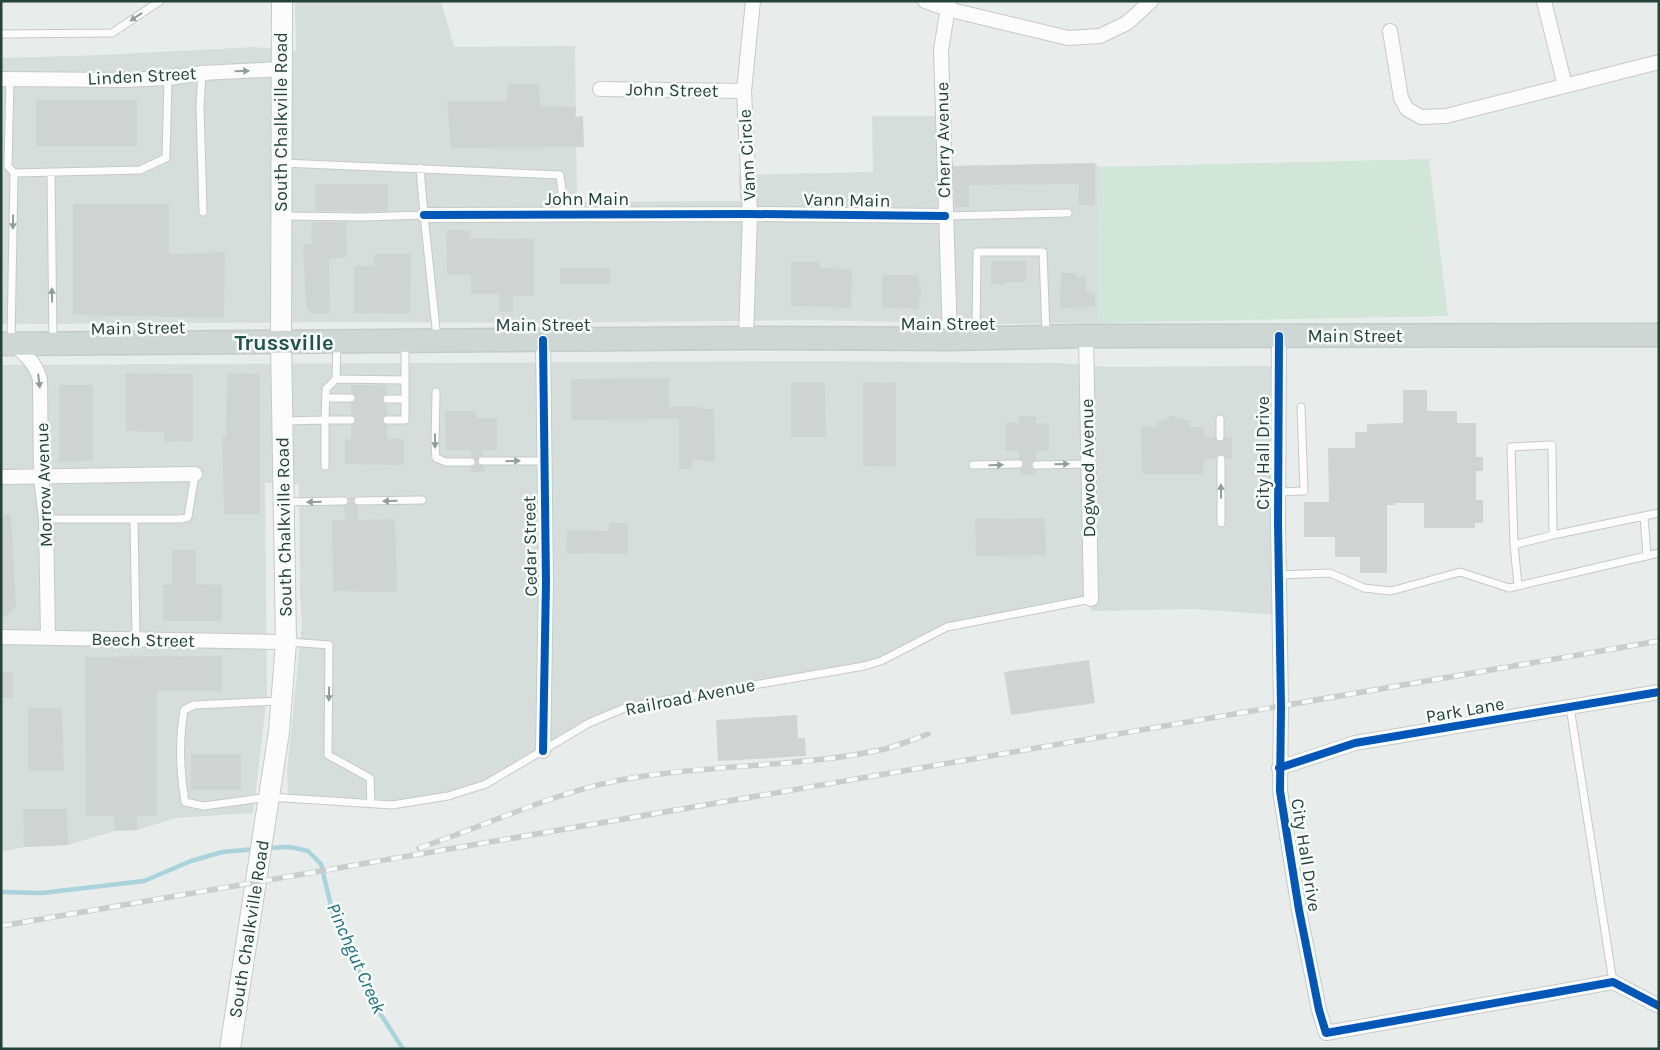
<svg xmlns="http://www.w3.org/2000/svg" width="1660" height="1050" font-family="Karla,sans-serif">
	<rect width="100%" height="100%" fill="#e8edeb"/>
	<!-- built -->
	<path fill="#d6dedb" d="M295,1H441L454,47L575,46L577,202L740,201L738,175L873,172L872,116H937L954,166L1095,163L1099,167L1098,323L998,324L806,320L551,323L351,322L1,324V58L102,55L254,47L296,51Z
		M805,361L1061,363L1108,367L1279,366V615L1192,609L1091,611V599L947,627L881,661L620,710L486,784L448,796L392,805L289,799L287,772L302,623L300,595L299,484L265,483L267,697L253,813L176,818L137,830L115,831L68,845L24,847L1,852V365Z"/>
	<!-- green -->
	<path fill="#d1e6d8" d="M1429,159L1448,316L1098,323L1099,167Z"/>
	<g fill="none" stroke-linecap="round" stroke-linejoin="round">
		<!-- stream -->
		<path stroke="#a9d4db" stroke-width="4.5" d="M267,848L290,847L308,851L321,864L332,910L374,1004L403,1049
			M1,892L42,893L144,881L191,861L222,852L256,849"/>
	</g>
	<!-- building -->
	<path fill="#cfd4d2" d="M508,84H539L540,106L576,107L575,117L583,116L584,147L451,148L447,101H507Z
		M36,100H137V146H36Z
		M1095,163V205H1078L1079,184L969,185V207H955L953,166Z
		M315,184H388V211H315Z
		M73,204H169V254L225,252L224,318L73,315Z
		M312,222H346L347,257L329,259L330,313H310L306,306L303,244H311Z
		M446,230H470V238L534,239V296H513V312H499V294H471V275H447Z
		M374,254H411L410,314L354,313V266H374Z
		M991,261H1026V282H1005V284L991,285Z
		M791,262H819V268L852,269L851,308L791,306Z
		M560,268H610V284H560Z
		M1061,273H1077V277H1086V292L1095,293V307L1060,308Z
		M882,275H918L919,285H921V299H919V309L882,308Z
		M126,373L193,374V441L164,442V432L126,431Z
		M227,373L260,374V514H224L222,437H226Z
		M669,378V407H701V409H714L715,462L692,460V469H679V419L571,420V379Z
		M863,382L896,383V467L863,466Z
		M791,383H825L826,437H791Z
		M59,385H93V461L59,462Z
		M351,385H387V394L383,396L382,399L384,403L387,404V415L383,417L382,420L384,424L387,425V439H404V465L345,464V439H351V425L354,424L356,420L355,417L351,415V403L354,402L356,398L355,395L351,393Z
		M1403,390H1427V411H1457V423H1476V457H1483V471H1476V500H1483V523H1475V528H1424V503H1395V505H1387V573H1360V557H1335V537H1304V502H1329L1328,448H1355V432H1367V424L1403,423Z
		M445,411H476V418H497V450H483V456L479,457L477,461L479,465L484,466V472H471V467L475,465L476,462L474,458L471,457V450H446Z
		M1019,416H1036V423L1049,424V451H1036V460L1031,463L1032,468L1036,470V475H1020V469L1024,464L1023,461L1019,459V451H1006V423H1019Z
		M1171,416L1181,418L1190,422V427H1204V437H1215L1218,442L1223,441L1225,437H1232V459H1226L1224,455L1221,454L1217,456L1216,459H1204L1203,474H1142L1141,426L1157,427V422Z
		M354,497L353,502L358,506V520L395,519L397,592L333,591L332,520H345L344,506L349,503L348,498Z
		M1,515H11L16,607L1,620Z
		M1045,518L1046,555L976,556L975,519Z
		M609,523H628V554L566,553L567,530L609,531Z
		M172,550H196V584L222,585V621H163V585L172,584Z
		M222,656V691H157V816H137V830L115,831L114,816H86L85,657Z
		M1089,660L1095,703L1011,715L1004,672Z
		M1,672H13V698H1Z
		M28,708H62L64,771H28Z
		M797,715L798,738H805L806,756L718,761L716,720Z
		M191,754H241V790H191Z
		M23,809H67L68,845L24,847Z"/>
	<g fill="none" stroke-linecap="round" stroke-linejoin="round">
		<!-- lane casing -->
		<g stroke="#c5cac8" stroke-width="9">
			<path id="lane" d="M1,34L112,33L160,1
				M202,73L200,106L203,212
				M10,79L8,166L14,173L11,341
				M282,163L560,175L565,215
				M420,168L424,215
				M51,172L53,341
				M14,173L140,170L166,158L168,78
				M283,216L363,217L424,215L437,338
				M945,216L1068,213
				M976,336L977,252H1043L1046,333
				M337,343L336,379L405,380
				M436,392L435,445L436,458L446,462H471
				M326,398H351
				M387,399H405
				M387,420H405V343
				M285,421L325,420L326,389L336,379
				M1220,437V419
				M1221,459V523
				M482,461H544
				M973,465L1019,464
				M1036,465L1088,464
				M325,466V420H351
				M1278,492L1304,491L1301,407
				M358,501L422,500
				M285,502L344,501
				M46,519H180L188,517L195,474
				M134,519L136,640
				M1553,535L1514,545L1511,447L1552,445L1553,535L1644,516
				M1514,545L1518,585
				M1647,556L1644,516L1659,513
				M1279,575L1330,573L1364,588L1391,591L1460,572L1509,588L1659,553
				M289,642L329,645L328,755L370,778L371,804
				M280,701L194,705L184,710C179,740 180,773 185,802L204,806L269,797L392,805L448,796L486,784L589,723L627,707L864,666L881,661L947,627L1091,599
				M1570,707L1613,982"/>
		</g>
		<!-- street casing -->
		<g stroke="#c5cac8" stroke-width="16">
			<path id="street" d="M925,1L947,9L1068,38L1100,36L1127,23L1151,1
				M949,1L941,50L950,339
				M1544,1L1565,86
				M1390,31L1401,98L1407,109L1421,117L1446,116L1659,62
				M1,79L124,80L168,78L202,73L282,69
				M600,89L744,91
				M424,215L750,214L945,216
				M1086,336L1091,599
				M1279,336L1278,523L1281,707L1280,791L1299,910L1319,1010L1326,1033L1613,982L1659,1006
				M746,338L750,214L744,91L753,1
				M543,340L546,582L543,751
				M12,344C26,354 35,363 40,379L41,477L46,519L48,637
				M1,477L195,474
				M1,637L286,642
				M1279,768L1355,743L1659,692"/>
		</g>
		<!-- secondary casing -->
		<g stroke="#c3cbc8" stroke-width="22">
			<path id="secondary" d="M230,1049L279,732L286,642L281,341L282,1"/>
		</g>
		<!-- primary casing -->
		<g stroke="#c3ccc9" stroke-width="25">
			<path id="primary" d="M1,344L746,338L950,339L1086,336L1659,335"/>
		</g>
		<!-- lane -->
		<use href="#lane" stroke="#fcfcfc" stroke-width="7"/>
		<!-- street -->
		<use href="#street" stroke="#fcfcfc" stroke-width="14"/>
		<!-- secondary -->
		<use href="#secondary" stroke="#fcfcfc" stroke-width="20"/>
		<!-- primary -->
		<use href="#primary" stroke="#cfd7d5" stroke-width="22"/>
		<!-- rail casing -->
		<g stroke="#c9cdcc" stroke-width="5.5">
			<path id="rail" d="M419,848C492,824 561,788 638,777C720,764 804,767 885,749C899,745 914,739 928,734
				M1,926L1659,641"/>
		</g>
		<!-- rail -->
		<use href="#rail" stroke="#f7fbf9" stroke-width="4" stroke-dasharray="11" stroke-linecap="butt"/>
		<!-- cycleway casing -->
		<g stroke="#f7fbf9" stroke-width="11">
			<path id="cycleway" d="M424,215L750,214L945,216
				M1279,336L1278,523L1281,707L1280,791L1299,910L1319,1010L1326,1033L1613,982L1659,1006
				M543,340L546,582L543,751
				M1279,768L1355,743L1659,692"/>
		</g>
		<!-- cycleway -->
		<use href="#cycleway" stroke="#0057b8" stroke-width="8"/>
	</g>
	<!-- one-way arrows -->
	<defs><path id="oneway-solid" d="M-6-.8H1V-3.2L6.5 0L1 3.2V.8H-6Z" transform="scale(1.25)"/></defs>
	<g fill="#909f9b">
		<use href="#oneway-solid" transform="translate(136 17) rotate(146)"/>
		<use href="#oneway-solid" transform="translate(242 71) rotate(-2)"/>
		<use href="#oneway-solid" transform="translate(13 222) rotate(91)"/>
		<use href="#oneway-solid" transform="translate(52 295) rotate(-91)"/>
		<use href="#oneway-solid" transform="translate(39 381) rotate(83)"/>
		<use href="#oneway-solid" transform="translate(435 441) rotate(89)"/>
		<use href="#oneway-solid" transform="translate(513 461) rotate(-1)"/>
		<use href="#oneway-solid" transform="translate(1062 464) rotate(-1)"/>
		<use href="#oneway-solid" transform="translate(996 465) rotate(-1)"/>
		<use href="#oneway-solid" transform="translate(1221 491) rotate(-91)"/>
		<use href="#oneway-solid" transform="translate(390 501) rotate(179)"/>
		<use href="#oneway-solid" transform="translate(314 502) rotate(179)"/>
		<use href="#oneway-solid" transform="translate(329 694) rotate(91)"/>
	</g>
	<g text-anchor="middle" stroke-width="5" stroke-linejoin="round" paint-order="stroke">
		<!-- street labels -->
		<g font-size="18" fill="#24423a" stroke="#f7fbf9">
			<text transform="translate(142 76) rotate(-3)" y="6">Linden Street</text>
			<text transform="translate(672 90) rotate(1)" y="6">John Street</text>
			<text transform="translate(281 122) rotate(-90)" y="6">South Chalkville Road</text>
			<text transform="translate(943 140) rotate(-91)" y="6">Cherry Avenue</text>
			<text transform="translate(747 155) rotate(-93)" y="6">Vann Circle</text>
			<text x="587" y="205">John Main</text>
			<text transform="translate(847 200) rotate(1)" y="6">Vann Main</text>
			<text x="948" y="330">Main Street</text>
			<text x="543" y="331">Main Street</text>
			<text transform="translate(138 328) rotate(-1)" y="6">Main Street</text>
			<text x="1355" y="342">Main Street</text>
			<text transform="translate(1263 453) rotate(-90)" y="6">City Hall Drive</text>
			<text transform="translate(1088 468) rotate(-91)" y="6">Dogwood Avenue</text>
			<text transform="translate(44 485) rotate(-92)" y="6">Morrow Avenue</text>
			<text transform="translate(284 527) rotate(-91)" y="6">South Chalkville Road</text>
			<text transform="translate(530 546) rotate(-91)" y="6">Cedar Street</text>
			<text transform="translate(143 640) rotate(1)" y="6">Beech Street</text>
			<text transform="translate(690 697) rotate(-11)" y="6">Railroad Avenue</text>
			<text transform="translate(1465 710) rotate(-10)" y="6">Park Lane</text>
			<text transform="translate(1306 855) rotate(81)" y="6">City Hall Drive</text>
			<text transform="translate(249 929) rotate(-81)" y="6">South Chalkville Road</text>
		</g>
		<!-- water labels -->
		<g font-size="19" font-style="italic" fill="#1c6f80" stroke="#f7fbf9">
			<text transform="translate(357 958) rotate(66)" y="7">Pinchgut Creek</text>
		</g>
		<!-- district labels -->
		<g font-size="22" font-weight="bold" fill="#1f5548" stroke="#f7fbf9">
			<text x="284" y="350">Trussville</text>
		</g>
	</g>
	<!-- border -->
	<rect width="1660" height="1050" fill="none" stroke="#24423a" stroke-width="5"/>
</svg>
